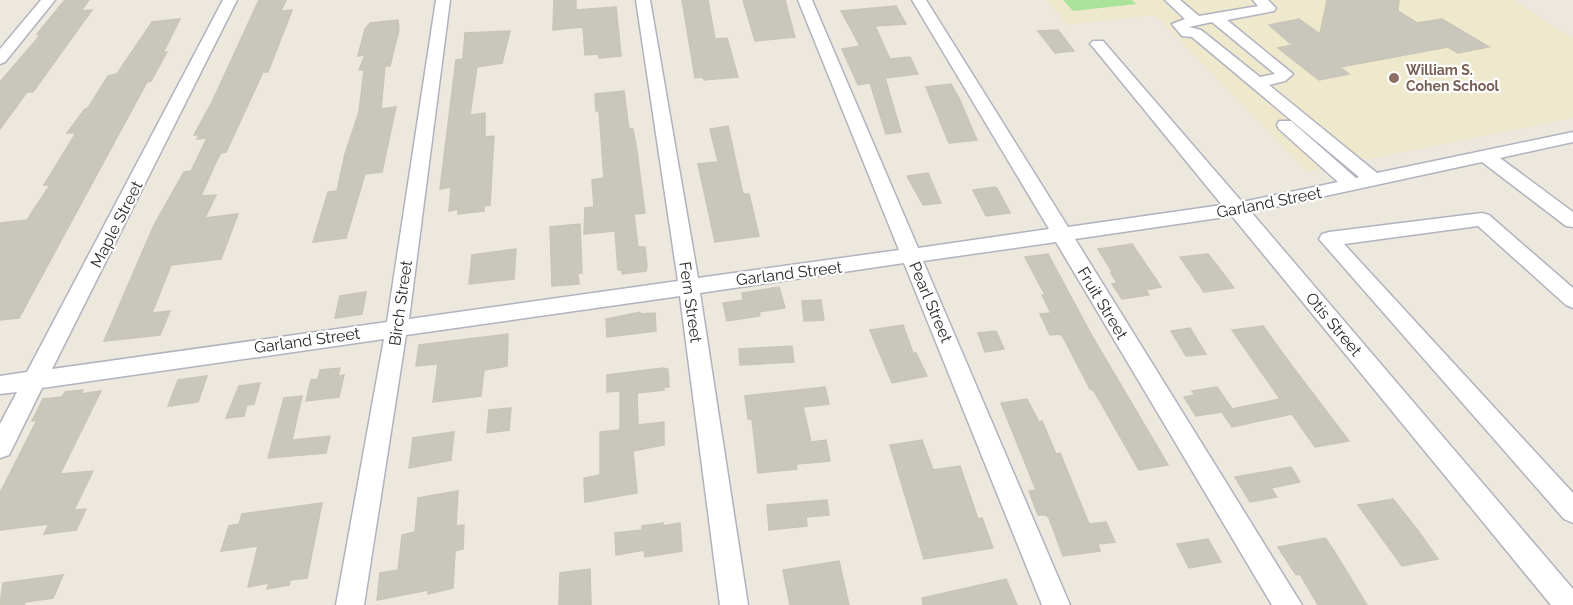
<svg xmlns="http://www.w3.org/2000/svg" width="1573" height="605" font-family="Raleway,sans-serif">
	<rect width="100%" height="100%" fill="#ede8dd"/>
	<!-- education -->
	<path fill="#eee8cd" d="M1047,0H1513L1573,38V118L1307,172L1155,15L1067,25Z"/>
	<!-- green -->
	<path fill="#a9e39a" d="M1063,0H1132L1136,4L1073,11Z"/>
	<!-- building -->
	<path fill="#c9c6bc" stroke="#c9c5b7" stroke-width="1.5" d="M65,0H89L81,11L92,10L33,92H27L0,129V82L37,39L40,34H37Z
		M259,0H286L281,11L292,10L268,72H263L226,152L221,153L216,162L201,196L216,195L205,218L238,214L221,259L171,265L152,313L170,311L160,335L104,341L154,225L184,172L191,171L207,138L197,139L199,135H194L212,102Z
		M554,0H576V10L616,7L621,56L599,58L598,54L585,55L583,27L553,30Z
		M682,0H708L715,39L727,38L738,77L704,80L703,77L695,78Z
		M743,0H785L795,37L755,41Z
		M1327,0H1399L1398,11L1417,23L1442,19L1489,47L1458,53L1448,47L1340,67L1349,74L1319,80L1278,48L1292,45L1269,25L1299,19L1320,34Z
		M896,6L906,24L875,26L890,59L910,57L918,74L885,78L901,132L886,134L870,83L858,85L842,49L860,46L841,11Z
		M180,19L163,53L167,52L151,81L147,82L19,318L0,320V223L27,220L50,185H44L76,133H67L85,109L88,108L108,76L117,74L152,22Z
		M398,20L399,30L390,66H385L381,109L396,107L382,172L365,174L346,238L313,242L328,192L337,191L345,154L359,112L364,70H359L365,55L358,56L365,29L370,23Z
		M1058,30L1074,51L1055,53L1038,31Z
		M510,31L502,63L477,67L470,115L485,113V137L494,136L490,205L484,206V211L458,214V209L449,211L451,187L440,189L456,60L463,59L465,33Z
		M951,84L959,98L977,140L949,143L946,136L926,87Z
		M624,91L629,129H633L637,151L645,213L634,214L638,247H645L647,266L646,271L622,274V270H618L615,231L584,234L585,208L594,207L592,180L604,178L599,111H596L595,94Z
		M728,126L743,194H749L759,236L715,242L698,164L718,162L710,129Z
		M928,173L941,203L923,205L907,176Z
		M994,187L997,188L1010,213L986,216L973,190Z
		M580,224L582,273H578L579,284L552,286L550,227Z
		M1132,244L1161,287L1146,290L1149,295L1122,299L1112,284L1117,283L1111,273H1113L1098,249Z
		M516,249L514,279L469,284L472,255Z
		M1048,254L1092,336L1168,465L1139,470L1094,391L1090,389L1063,337L1059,334L1050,335L1040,314L1051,313L1042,295H1045L1025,257Z
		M1208,254L1219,268L1234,288L1204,292L1180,257Z
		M779,287L785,308L759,312L760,316L727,321L723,303L743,300L742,293Z
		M366,292L362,314L335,318L340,296Z
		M821,300L824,320L804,321L802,301Z
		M640,312L641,314L655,313L656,331L607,337L606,319Z
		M903,325L913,353H916L927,376L892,383L870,330Z
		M1263,326L1292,366L1349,441L1315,447L1292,414L1232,427L1222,412L1196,416L1184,397L1195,395L1192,391L1217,387L1232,409L1280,399L1232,330Z
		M1190,328L1206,354L1186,356L1171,331Z
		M996,331L1004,349L985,352L978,333Z
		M508,334L507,366L484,370L481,396L433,402L438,364L416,366L419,345Z
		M792,346L794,362L740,365L739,349Z
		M340,368L338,376L344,375L339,397L306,401L311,380L318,379L320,370Z
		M663,368L668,369L669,387H664V390L637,393L638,425L664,422V445L633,451L637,493L585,502L584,478L600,475V432L620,430V391L607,392V375Z
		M207,376L198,402L168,406L178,380Z
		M260,383L254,404L247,405L244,416L226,418L239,386Z
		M825,387L829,404L803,407L811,442L826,440L830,461L796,464L797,469L758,473L752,419H748L745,396Z
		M83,390L81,394L101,391L60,474L93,471L74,510L86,509L76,530L44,534L49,524L0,530V493L37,420L32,421L43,399L62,397L65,392Z
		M302,396L292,440L330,436L326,453L268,458L284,398Z
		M1027,399L1039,422L1042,421L1056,454L1060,453L1089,524L1106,522L1115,542L1098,544L1100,551L1063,556L1049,518L1046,515H1038L1029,491L1036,490L1001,403Z
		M511,408L509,430L487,433L489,410Z
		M454,432L451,460L409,468L413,438Z
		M922,440L933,470L960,466L978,519L982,518L993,548L924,559L890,445Z
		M1291,467L1300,482L1271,488L1277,497L1250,502L1235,477Z
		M458,491L456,526L464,525L463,549L455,551L453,588L428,594V590L377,600L380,573L398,570L402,535L415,532L418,498Z
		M1393,499L1419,532L1438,559L1402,566L1358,505Z
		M827,500L829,515L806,517L807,526L769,530L767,505Z
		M322,503L307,578L290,580L289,585L267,589L269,583L248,587L258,546L221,551L229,526L239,524L242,514Z
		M663,523V526L680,523L682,551L645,557L644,550L616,555L615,533L642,530V526Z
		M1325,538L1334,551L1367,605H1318L1300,574L1296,575L1278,547Z
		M1208,539L1221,562L1189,568L1177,544Z
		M839,561L849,605H790L783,570Z
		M590,569L591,605H559L560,573Z
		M63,575L53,598L25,602L24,605H0L3,583Z
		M1006,579L1017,605H923L922,598Z"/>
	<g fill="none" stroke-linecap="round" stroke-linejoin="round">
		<!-- minor casing -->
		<g stroke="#b1b2bf" stroke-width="3">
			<path id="minor" d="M41,0H55L5,62L0,64V49Z
				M223,0H237L52,369L387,322L436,0H450L409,319L678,281L636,0H650L698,278L899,250L798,0H812L918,248L1049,229L912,0H926L1068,227L1222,205L1093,47L1090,44L1093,41H1103L1242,202L1338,182L1279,129L1277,125L1279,121H1291L1356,178L1359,177L1192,37L1182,36L1172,24L1185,19L1165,0H1180L1199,16L1258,6L1253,0H1268L1276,8L1274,11L1227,20L1293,74L1285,81L1269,85L1377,173L1573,132V142L1500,158L1573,212V227L1566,226L1482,162L1251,212L1573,589V605H1551L1232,216L1075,239L1302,605H1272L1056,242L923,261L1070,605H1042L904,263L700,293L748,605H720L680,296L406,335L364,605H336L384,339L42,388L9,455L0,458V424L17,392L0,394V376L27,372ZM1212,22L1275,74L1260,77L1201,30L1189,27Z
				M1482,213L1489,215L1573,288V308L1566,305L1478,226L1344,244L1573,493V523L1564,519L1319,239L1322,234L1329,232Z"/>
		</g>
		<!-- minor -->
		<use href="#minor" fill="#fff" fill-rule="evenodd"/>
	</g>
	<!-- markers -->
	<circle fill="#8d6e63" stroke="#fff" stroke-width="2" cx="1394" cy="78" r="6"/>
	<g text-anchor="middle" stroke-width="4.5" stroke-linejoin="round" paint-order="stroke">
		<!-- far-education labels -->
		<g font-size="14" font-weight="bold" fill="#785e54" stroke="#fff" text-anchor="start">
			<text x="1406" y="75">William S.<tspan x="1406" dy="16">Cohen School</tspan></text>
		</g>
		<!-- street labels -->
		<g font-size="16" fill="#2b2b2b" stroke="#fff">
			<text transform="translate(1269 202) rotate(-11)" y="6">Garland Street</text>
			<text transform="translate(116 224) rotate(-63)" y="6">Maple Street</text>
			<text transform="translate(789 273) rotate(-7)" y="6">Garland Street</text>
			<text transform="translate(691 302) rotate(82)" y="6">Fern Street</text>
			<text transform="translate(931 302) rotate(67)" y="6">Pearl Street</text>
			<text transform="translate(400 303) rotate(-82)" y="6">Birch Street</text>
			<text transform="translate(1103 303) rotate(59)" y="6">Fruit Street</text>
			<text transform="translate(1334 324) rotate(50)" y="6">Otis Street</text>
			<text transform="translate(307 340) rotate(-8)" y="6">Garland Street</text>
		</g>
	</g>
</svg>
